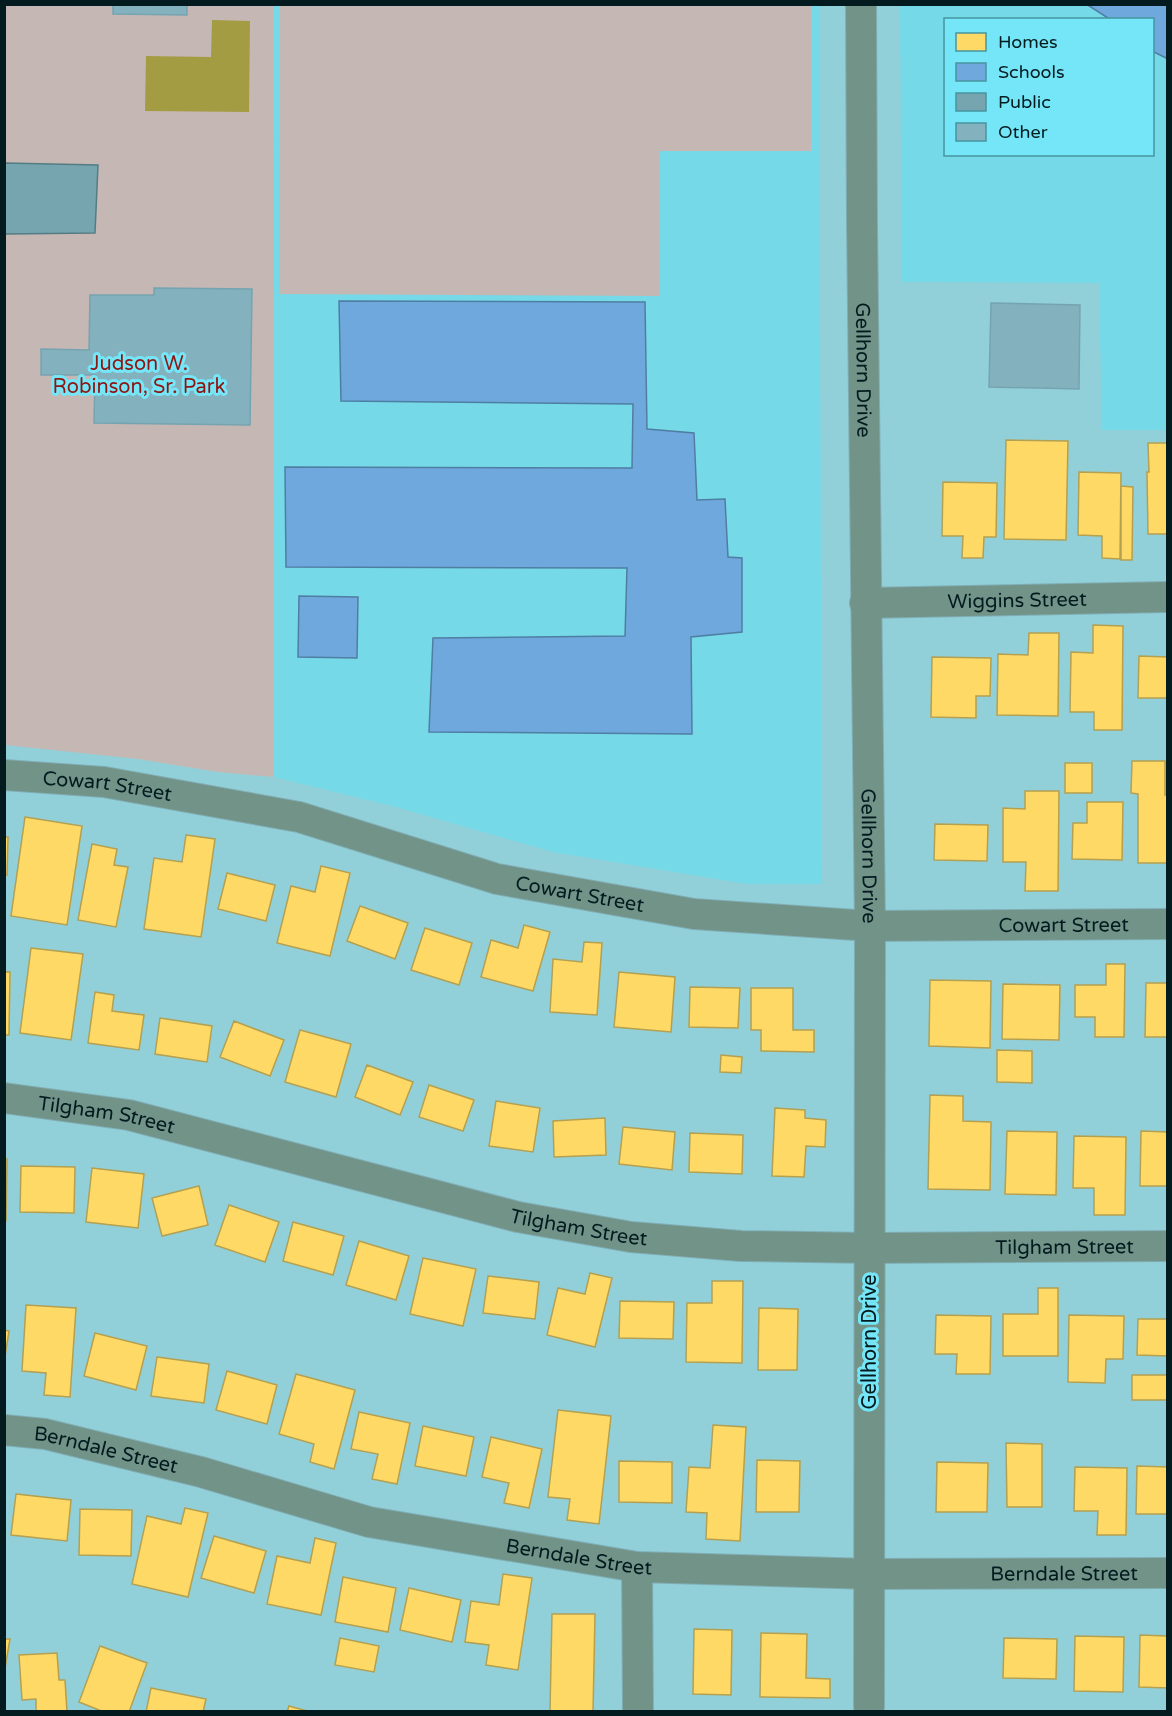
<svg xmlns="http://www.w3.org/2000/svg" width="1172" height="1716" font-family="'Varela Round',sans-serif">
	<rect width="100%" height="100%" fill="#92d0d9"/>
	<!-- built -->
	<path fill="#75d9e7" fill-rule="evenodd" d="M274,5H819L822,884H747L553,852L396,807L274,777Z
		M900,5H1167V430H1102L1099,283L902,282ZM946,20H1152V154H946Z"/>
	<!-- green -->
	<path fill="#c5b7b4" d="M5,5H274V777L218,772L138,759L5,745Z
		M280,5H811V151H660V296L279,294Z"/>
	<!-- water -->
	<path fill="#a49c42" d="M212,20L250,21L249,112L145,111L146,56L211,57Z"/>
	<!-- homes -->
	<path fill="#ffd966" stroke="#b3a051" stroke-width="1.5" d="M1006,440L1068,441L1066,540L1004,539Z
		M1148,443H1168V534H1148L1147,472H1149Z
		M1079,472L1121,473L1120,559L1102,558V536L1078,535Z
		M943,482L997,483L996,537H984L983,558H962L963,536H942Z
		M1121,486L1133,487L1132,560H1121Z
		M1093,625L1123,626L1122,730H1094V712H1070L1071,652L1093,653Z
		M1029,633H1059L1058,716L997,715L998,654L1028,655Z
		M1139,656L1168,657V698H1138Z
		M932,657L991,658L990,696H976V718L931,717Z
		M1132,761H1165V795H1168V863H1138V794L1131,793Z
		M1065,763H1092V793H1065Z
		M1025,791H1059L1058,891H1025L1026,862H1003V808L1025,809Z
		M1087,802H1123L1122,860L1072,859L1073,823H1087Z
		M25,817L82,826L67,925L11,916Z
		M935,824L988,825L987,861L934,860Z
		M186,835L215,839L201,937L144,929L154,858L182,862Z
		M4,837H8L7,875H4Z
		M92,844L117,849L114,865L128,867L116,927L78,920Z
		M321,866L350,873L330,956L277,943L291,886L315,892Z
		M227,873L275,885L266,921L218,909Z
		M360,906L408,923L395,959L347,941Z
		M524,925L550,932L533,991L481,977L491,940L518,948Z
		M425,928L472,943L459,985L411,970Z
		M584,942L602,943L597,1015L550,1012L553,959L582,962Z
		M31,948L83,954L71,1040L20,1033Z
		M1106,964H1125L1124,1037H1095V1017H1075V985H1106Z
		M4,972H10L9,1035H4Z
		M619,972L675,977L671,1032L614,1027Z
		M930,980L991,981L990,1048L929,1046Z
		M1146,983H1168V1037H1145Z
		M1003,984L1060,985L1059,1040L1002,1039Z
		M690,987L740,988L738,1028L689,1027Z
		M751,988H793V1030H814V1052L761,1051V1030H751Z
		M95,992L114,995L112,1011L144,1015L139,1050L88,1043Z
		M160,1018L212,1026L207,1062L155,1054Z
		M234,1021L284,1040L270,1076L220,1057Z
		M300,1030L351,1044L336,1097L285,1082Z
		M997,1050L1032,1051V1083L997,1082Z
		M721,1055L742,1057L741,1073L720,1072Z
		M367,1065L413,1082L400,1115L355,1097Z
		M429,1085L474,1100L463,1131L419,1117Z
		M930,1095L963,1096V1121L991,1122L990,1190L928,1189Z
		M496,1101L540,1108L533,1152L489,1146Z
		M775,1108L805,1110V1118L826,1120L825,1147L806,1146L804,1177L772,1176Z
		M605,1118L606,1155L554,1157L553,1121Z
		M623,1127L675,1132L672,1170L619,1164Z
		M1007,1131L1057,1132L1056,1195L1005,1194Z
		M1141,1131L1168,1132V1211L1167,1186H1140Z
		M690,1133L743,1135L742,1174L689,1172Z
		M1074,1136L1126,1137L1125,1215H1094V1188H1073Z
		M4,1159H7L6,1221H4Z
		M21,1166L75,1167L74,1213L20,1212Z
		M92,1168L144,1174L138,1228L86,1222Z
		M199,1186L208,1225L162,1236L152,1198Z
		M229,1205L279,1222L265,1262L215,1245Z
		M293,1222L344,1236L333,1275L283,1261Z
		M359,1241L409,1256L396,1300L346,1285Z
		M423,1258L476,1269L463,1326L410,1314Z
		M590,1273L612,1278L595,1347L547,1335L558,1288L585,1294Z
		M488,1276L539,1282L535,1319L483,1313Z
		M712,1281H743L742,1363L686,1362L687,1303H712Z
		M1038,1288H1058V1356H1003V1314H1038Z
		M620,1301L674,1302L673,1339L619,1338Z
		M26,1305L76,1308L70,1397L44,1395L46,1373L22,1371Z
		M759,1308L798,1309L797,1370H758Z
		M936,1315L991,1316L990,1374H956L957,1354H935Z
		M1069,1315L1124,1316L1123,1359H1106L1105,1383L1068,1382Z
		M1138,1319H1168V1356L1137,1355Z
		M4,1330L9,1331L4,1363Z
		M95,1333L147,1346L136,1390L84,1376Z
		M157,1357L209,1364L204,1403L151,1396Z
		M227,1371L277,1385L267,1424L216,1410Z
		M296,1374L355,1390L334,1469L310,1462L314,1444L279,1434Z
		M1132,1375H1168V1400H1132Z
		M558,1410L611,1416L599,1524L567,1520L570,1499L548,1497Z
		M359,1412L410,1423L397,1484L372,1479L378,1454L351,1449Z
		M713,1425L746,1427L740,1541L706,1539L707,1513L686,1512L689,1467L710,1468Z
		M423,1426L474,1437L466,1476L415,1466Z
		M491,1437L542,1449L529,1508L504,1503L509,1483L482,1477Z
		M1006,1443L1042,1444V1507H1007Z
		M757,1460L800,1461L799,1512H756Z
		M619,1461L672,1462V1503L619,1502Z
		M937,1462L988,1463L987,1512H936Z
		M1137,1466L1168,1467V1514H1136Z
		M1075,1467L1127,1468L1126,1535H1097L1098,1511H1074Z
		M16,1494L71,1500L67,1541L11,1535Z
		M185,1508L208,1513L188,1597L132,1584L147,1516L181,1524Z
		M80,1509L132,1510L131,1556L79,1555Z
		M214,1536L266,1551L254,1593L201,1578Z
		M315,1538L336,1543L321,1615L267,1604L277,1556L310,1563Z
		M503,1574L532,1578L518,1670L486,1665L489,1645L465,1642L471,1601L499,1605Z
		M343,1577L396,1588L388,1632L335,1622Z
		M409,1588L461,1600L452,1642L400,1630Z
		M552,1614H595L593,1712L550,1711Z
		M694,1629L732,1630L731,1695L693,1694Z
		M761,1633L807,1634L806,1678L830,1679V1698L760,1697Z
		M1140,1635L1168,1636V1688L1139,1687Z
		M1075,1636L1124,1637L1123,1692L1074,1691Z
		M340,1638L379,1646L374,1672L335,1665Z
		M1004,1638L1057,1639L1056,1679L1003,1678Z
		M4,1639H10L4,1674Z
		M100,1646L147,1663L129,1712H104L79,1702Z
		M57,1653L59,1680H65L67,1712H36V1699L22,1700L19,1655Z
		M151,1688L206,1699L203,1712H146Z
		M289,1706L311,1712H287Z"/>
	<!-- schools -->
	<path fill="#6fa8dc" stroke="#4f7ea3" stroke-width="1.5" d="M1086,4H1168V59L1152,51V20H1111Z
		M339,301L645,302L647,429L694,433L697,500L725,499L728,557L742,558V632L691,637L692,734L429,732L433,638L625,636L627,568L286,567L285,467L632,468L633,404L341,401Z
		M299,596L358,597L357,658L298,657Z"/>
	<!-- public -->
	<path fill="#76a5af" stroke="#547c84" stroke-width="1.5" d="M4,163L98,165L95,233L4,234Z"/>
	<!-- building -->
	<path fill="#83b1bd" stroke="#75a4b0" stroke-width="1.5" d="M113,4H187V15L113,14Z
		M154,288L252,289L250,425L94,423L95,375H41V349L89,350L90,295H154Z
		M991,303L1080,305L1079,389L989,387Z"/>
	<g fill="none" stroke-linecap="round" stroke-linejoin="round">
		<!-- minor casing -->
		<g stroke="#81aeb5" stroke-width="32">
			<g id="minor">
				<path id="s1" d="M861,4L862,224L870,926L869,1707"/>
				<path id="s2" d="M865,603L1168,597"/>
				<path id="s3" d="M4,775L104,782L299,817L497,879L694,914L870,926L1168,924"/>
				<path id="s4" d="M4,1098L129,1115L518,1217L631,1237L741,1246L869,1248L1168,1246"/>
				<path id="s5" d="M4,1430L45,1434L201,1472L369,1522L637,1567L869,1574L1168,1573"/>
				<path d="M637,1567L638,1712"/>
			</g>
		</g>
		<!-- minor -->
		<use href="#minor" stroke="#729388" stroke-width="30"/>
	</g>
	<g text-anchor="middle" stroke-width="6" stroke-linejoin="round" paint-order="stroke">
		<!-- park labels -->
		<g font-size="20" fill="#8d1612" stroke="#74e6f7">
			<text x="139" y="370">Judson W.<tspan x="139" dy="23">Robinson, Sr. Park</tspan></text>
		</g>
		<!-- street labels -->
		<g font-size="20" fill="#031b1f" stroke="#74e6f7">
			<text dy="7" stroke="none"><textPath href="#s1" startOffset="366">Gellhorn Drive</textPath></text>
			<text dy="7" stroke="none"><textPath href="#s2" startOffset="152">Wiggins Street</textPath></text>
			<text dy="7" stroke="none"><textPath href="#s3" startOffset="104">Cowart Street</textPath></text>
			<text dy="7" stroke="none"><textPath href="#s1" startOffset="852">Gellhorn Drive</textPath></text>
			<text dy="7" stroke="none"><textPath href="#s3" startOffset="590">Cowart Street</textPath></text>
			<text dy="7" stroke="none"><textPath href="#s3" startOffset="1076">Cowart Street</textPath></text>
			<text dy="7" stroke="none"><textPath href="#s4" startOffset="104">Tilgham Street</textPath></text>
			<text dy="7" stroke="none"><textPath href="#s4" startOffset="590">Tilgham Street</textPath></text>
			<text dy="7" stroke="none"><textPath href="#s4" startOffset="1077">Tilgham Street</textPath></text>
			<text transform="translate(869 1342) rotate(-90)" y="7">Gellhorn Drive</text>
			<text dy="7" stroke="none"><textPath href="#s5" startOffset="104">Berndale Street</textPath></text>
			<text dy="7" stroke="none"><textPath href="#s5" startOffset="590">Berndale Street</textPath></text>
			<text dy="7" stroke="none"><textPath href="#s5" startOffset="1076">Berndale Street</textPath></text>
		</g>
	</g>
	<!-- border -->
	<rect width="1172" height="1716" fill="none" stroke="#031b1f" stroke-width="12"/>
	<!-- legend -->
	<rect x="944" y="18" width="210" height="138" fill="#74e6f7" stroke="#4795a1" stroke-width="1.5"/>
	<rect x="956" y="33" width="30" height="18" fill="#ffd966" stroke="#4795a1" stroke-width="1.5"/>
	<text x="998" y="48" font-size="18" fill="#031b1f">Homes</text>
	<rect x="956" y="63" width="30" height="18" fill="#6fa8dc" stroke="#4795a1" stroke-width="1.5"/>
	<text x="998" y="78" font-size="18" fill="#031b1f">Schools</text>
	<rect x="956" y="93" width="30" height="18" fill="#76a5af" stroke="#4795a1" stroke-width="1.5"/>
	<text x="998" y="108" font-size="18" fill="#031b1f">Public</text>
	<rect x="956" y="123" width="30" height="18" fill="#83b1bd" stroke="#4795a1" stroke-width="1.5"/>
	<text x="998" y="138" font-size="18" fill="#031b1f">Other</text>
</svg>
